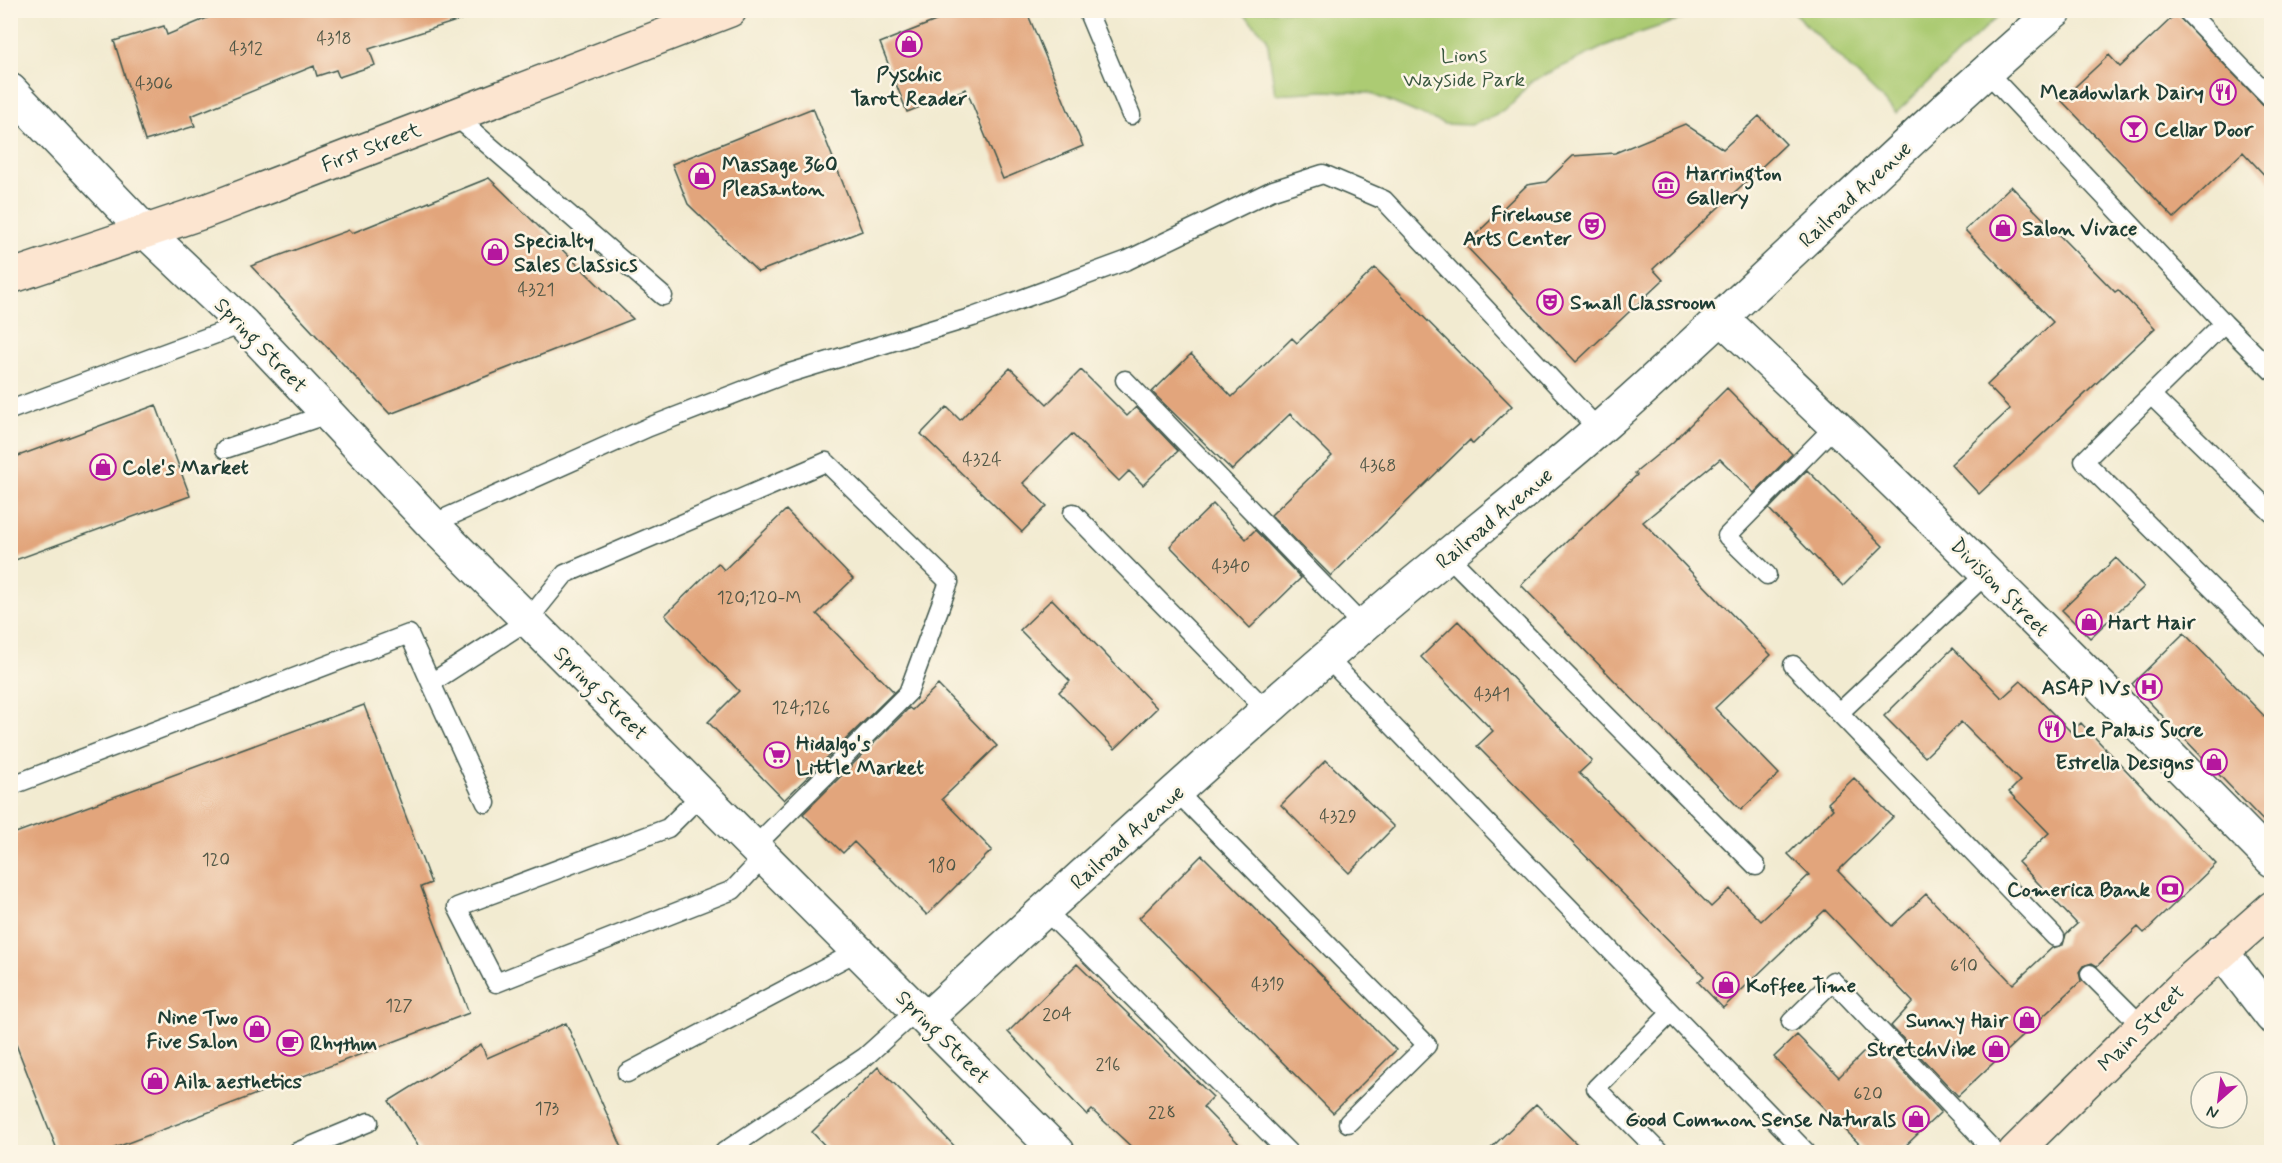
<svg xmlns="http://www.w3.org/2000/svg" width="2282" height="1163" font-family="Mynerve,sans-serif">
	<rect width="100%" height="100%" fill="#fcf5e5"/>
	<filter id="ink" filterUnits="userSpaceOnUse"><feTurbulence type="fractalNoise" baseFrequency=".0167" numOctaves="2"/><feDisplacementMap in="SourceGraphic" scale="12" xChannelSelector="R" yChannelSelector="G"/><feConvolveMatrix kernelMatrix="1 2 1 2 8 2 1 2 1" color-interpolation-filters="sRGB"/></filter>
	<filter id="wash" filterUnits="userSpaceOnUse"><feTurbulence type="fractalNoise" baseFrequency=".008" numOctaves="4" result="noise"/><feDisplacementMap in="SourceGraphic" scale="24" xChannelSelector="R" yChannelSelector="G"/><feGaussianBlur stdDeviation="1.35" result="paint"/><feColorMatrix in="noise" values="0 0 0 0 0 0 0 0 0 0 0 0 0 0 0 0 0 1.4 0 .05"/><feComposite in="paint" operator="in"/></filter>
	<g filter="url(#wash)">
		<rect width="100%" height="100%" fill="#f2ebd1"/>
		<!-- green -->
		<path fill="#accb73" stroke="#668454" stroke-width="1.5" d="M1241,11H1705L1616,41L1530,82L1513,103L1493,117L1471,125L1444,124L1369,93L1324,91L1275,94L1267,38Z
			M1792,11H2003L1896,113Z"/>
		<g id="blocks">
			<!-- building -->
			<path fill="#e2a57b" d="M226,10H468L469,17L369,49L375,65L339,77L336,70L317,76L314,66L191,116L195,126L145,141L114,41L164,26L167,35Z
				M933,10H1026L1083,146L1003,179L966,89L907,112L880,43L938,20Z
				M2176,14L2271,113V182L2243,152L2174,218L2061,100L2109,55L2120,67Z
				M813,108L862,231L758,272L688,204L672,164Z
				M1759,116L1786,144L1653,269L1663,280L1576,362L1465,245L1527,185L1546,182L1573,156L1615,153L1685,124L1723,149Z
				M489,178L633,319L390,414L251,266L349,230L352,233Z
				M2011,186L2115,292L2118,290L2155,328L1979,494L1951,464L2010,409L1987,385L2053,322L1965,230Z
				M1375,268L1512,406L1473,444L1470,440L1331,576L1271,515L1332,456L1290,414L1232,470L1152,392L1191,354L1232,397L1292,338L1297,343Z
				M1010,368L1047,404L1081,370L1127,416L1136,407L1178,451L1143,485L1129,471L1119,481L1072,434L1023,483L1047,506L1022,532L921,434L947,407L960,420Z
				M1727,388L1792,454L1754,493L1720,459L1643,522L1771,655L1715,708L1779,774L1741,810L1521,585L1637,475L1635,473L1673,442Z
				M156,405L190,496L10,562V459Z
				M1807,470L1883,546L1843,586L1769,509Z
				M1213,504L1246,539L1255,530L1301,578L1250,628L1170,546Z
				M786,510L853,579L817,614L894,692L784,800L708,722L739,691L665,615L718,563L724,570Z
				M2116,558L2144,587L2090,638L2062,610Z
				M1052,599L1157,708L1115,749L1059,692L1070,681L1020,630Z
				M1458,621L1592,761L1579,773L1711,907L1730,889L1761,921L1809,875L1788,854L1833,809L1828,803L1854,778L1893,817L1838,871L1892,926L1926,894L2013,984L2052,948L2063,945L2066,934L2077,924L2018,862L2049,833L2009,792L2020,781L1961,722L1925,757L1884,716L1953,648L2002,698L2021,681L2071,732L2081,723L2216,864L2144,933L2138,927L2097,966L2092,963L2083,966L2079,972L2081,981L1958,1096L1891,1026L1913,1002L1825,910L1723,1008L1698,982L1704,976L1477,746L1493,731L1421,657Z
				M2184,633L2271,723V829L2132,684Z
				M938,685L997,746L942,799L992,850L927,915L854,842L843,853L803,814L909,708L912,710Z
				M364,705L431,883L421,887L469,1013L104,1152H58L10,1029V835Z
				M1326,760L1394,827L1349,873L1281,805Z
				M1202,855L1396,1050L1333,1113L1139,918Z
				M1077,964L1213,1097L1203,1107L1247,1152H1137L1092,1110L1087,1115L1008,1032Z
				M566,1023L624,1152H422L389,1101L481,1044L487,1058Z
				M1797,1035L1839,1077L1875,1041L1941,1112L1899,1152H1867L1774,1057Z
				M878,1067L916,1106L960,1152H831L812,1132Z
				M1536,1104L1585,1152H1487Z"/>
		</g>
	</g>
	<g filter="url(#ink)">
		<use href="#blocks" fill-opacity="0" stroke="#3f574c" stroke-width="1.5"/>
		<g fill="none" stroke-linecap="round" stroke-linejoin="round">
			<!-- lane casing -->
			<g stroke="#3f574c" stroke-width="21">
				<path id="lane" d="M1087,10L1131,115
					M2186,10L2272,99
					M1986,71L2224,323
					M454,115L663,296
					M2272,371L2224,323L2084,461L2272,648
					M1125,380L1363,626
					M2151,395L2272,513
					M10,410L243,324
					M225,449L328,414
					M1073,513L1268,712
					M432,524L649,427L783,375L973,317L1128,260L1273,190L1323,174L1384,200L1598,429
					M1449,557L1756,866
					M1767,575L1727,536L1836,425
					M1327,658L1806,1152
					M1793,665L2055,937
					M1839,713L1987,573
					M10,786L409,634L431,683
					M1177,792L1427,1045L1348,1123
					M702,794L668,828L457,907L496,983L733,890L764,857
					M486,803L431,683L528,620L565,574L826,462L949,582L908,693L754,847
					M1045,910L1288,1152
					M2090,974L2142,1026
					M1791,1022L1833,981L1995,1152
					M627,1073L858,951
					M297,1152L369,1122
					M724,1152L865,1057L916,1011
					M1659,1152L1596,1088L1671,1013"/>
			</g>
			<!-- street casing -->
			<g stroke="#3f574c" stroke-width="36">
				<path id="street" d="M10,90L145,231L243,324L432,524L1058,1152
					M1723,319C1910,495 2092,676 2272,860
					M2221,951L2272,1017
					M926,1019C1069,887 1214,755 1362,627C1442,557 1527,493 1607,422C1759,287 1902,143 2056,10"/>
			</g>
			<!-- secondary casing -->
			<g stroke="#3f574c" stroke-width="36">
				<path id="secondary" d="M10,277L203,212L730,10
					M2015,1152L2183,986L2272,908"/>
			</g>
			<!-- lane -->
			<use href="#lane" stroke="#fff" stroke-width="18"/>
			<!-- street -->
			<use href="#street" stroke="#fff" stroke-width="33"/>
			<!-- secondary -->
			<use href="#secondary" stroke="#fce5d0" stroke-width="33"/>
		</g>
	</g>
	<!-- icons -->
	<defs>
		<g id="shop-ring" transform="scale(1.35)"><circle r="9.5" fill="#fcf5e5" stroke="#b5179e" stroke-width="1.5"/><path d="M-5-2.5h2.3a2.7 3.5 0 0 1 5.4 0H5L5.5 6h-11ZM-1.5-2.5h3a1.5 2.3 0 0 0-3 0Z" fill="#b5179e"/></g>
		<g id="restaurant-ring" transform="scale(1.35)"><circle r="9.5" fill="#fcf5e5" stroke="#b5179e" stroke-width="1.5"/><path d="M-5-6h1v4h1v-4h1v4h1v-4h1v5L-1.5 .5V6h-2V.5L-5-1ZM5-6V6H3V1.5H1.5Q1.5-4 5-6Z" fill="#b5179e"/></g>
		<g id="bar-ring" transform="scale(1.35)"><circle r="9.5" fill="#fcf5e5" stroke="#b5179e" stroke-width="1.5"/><path d="M-6-5H6L.8 .8V4.5H3.5V6h-7V4.5H-.8V.8Z" fill="#b5179e"/></g>
		<g id="museum-ring" transform="scale(1.35)"><circle r="9.5" fill="#fcf5e5" stroke="#b5179e" stroke-width="1.5"/><path d="M0-6L6-3V-2H-6V-3ZM-5-1h2V3h-2ZM-1-1h2V3h-2ZM3-1h2V3H3ZM-6 4H6V6H-6Z" fill="#b5179e"/></g>
		<g id="theatre-ring" transform="scale(1.35)"><circle r="9.5" fill="#fcf5e5" stroke="#b5179e" stroke-width="1.5"/><path d="M-5-5.5Q0-4 5-5.5V0Q5 5 0 6Q-5 5-5 0ZM-3.3-2.5H-1v1.5H-3.3ZM1-2.5H3.3v1.5H1ZM-2.8 1Q0 5.5 2.8 1Z" fill="#b5179e"/></g>
		<g id="hospital-ring" transform="scale(1.35)"><circle r="9.5" fill="#fcf5e5" stroke="#b5179e" stroke-width="1.5"/><path d="M-5-5h3v3.5h4V-5h3V5h-3V1.5h-4V5h-3Z" fill="#b5179e"/></g>
		<g id="supermarket-ring" transform="scale(1.35)"><circle r="9.5" fill="#fcf5e5" stroke="#b5179e" stroke-width="1.5"/><path d="M-6-5.5h2.5l.6 2H6L4.5 2H-2.5L-4.4-4H-6ZM-1.5 3.2a1.3 1.3 0 1 0 .1 0ZM3 3.2a1.3 1.3 0 1 0 .1 0Z" fill="#b5179e"/></g>
		<g id="bank-ring" transform="scale(1.35)"><circle r="9.5" fill="#fcf5e5" stroke="#b5179e" stroke-width="1.5"/><path d="M-6-4H6V4H-6ZM0-2.3a2.3 2.3 0 1 0 0 4.6a2.3 2.3 0 1 0 0-4.6Z" fill="#b5179e"/></g>
		<g id="cafe-ring" transform="scale(1.35)"><circle r="9.5" fill="#fcf5e5" stroke="#b5179e" stroke-width="1.5"/><path d="M-5.5-4.5H6V0H3Q3 3.5 0 3.5H-2.5Q-5.5 3.5-5.5 0ZM3-3.2v2h1.7v-2ZM-6 4.5H4V6H-6Z" fill="#b5179e"/></g>
	</defs>
	<g fill-rule="evenodd">
		<use href="#shop-ring" x="909" y="44"/>
		<use href="#restaurant-ring" x="2223" y="92"/>
		<use href="#bar-ring" x="2134" y="129"/>
		<use href="#shop-ring" x="702" y="176"/>
		<use href="#museum-ring" x="1666" y="185"/>
		<use href="#theatre-ring" x="1592" y="226"/>
		<use href="#shop-ring" x="2003" y="228"/>
		<use href="#shop-ring" x="495" y="252"/>
		<use href="#theatre-ring" x="1550" y="302"/>
		<use href="#shop-ring" x="103" y="467"/>
		<use href="#shop-ring" x="2089" y="622"/>
		<use href="#hospital-ring" x="2149" y="687"/>
		<use href="#restaurant-ring" x="2052" y="729"/>
		<use href="#supermarket-ring" x="777" y="755"/>
		<use href="#shop-ring" x="2214" y="762"/>
		<use href="#bank-ring" x="2170" y="889"/>
		<use href="#shop-ring" x="1726" y="985"/>
		<use href="#shop-ring" x="2027" y="1020"/>
		<use href="#shop-ring" x="257" y="1029"/>
		<use href="#cafe-ring" x="290" y="1043"/>
		<use href="#shop-ring" x="1996" y="1049"/>
		<use href="#shop-ring" x="155" y="1081"/>
		<use href="#shop-ring" x="1916" y="1119"/>
	</g>
	<g text-anchor="middle" stroke-width="5" stroke-linejoin="round" paint-order="stroke">
		<!-- number labels -->
		<g font-size="18" fill="#505746">
			<text x="334" y="44">4318</text>
			<text x="246" y="54">4312</text>
			<text x="154" y="89">4306</text>
			<text x="536" y="295">4321</text>
			<text x="982" y="465">4324</text>
			<text x="1378" y="471">4368</text>
			<text x="1231" y="572">4340</text>
			<text x="759" y="603">120;120-M</text>
			<text x="1492" y="700">4341</text>
			<text x="801" y="713">124;126</text>
			<text x="1338" y="822">4329</text>
			<text x="216" y="865">120</text>
			<text x="942" y="871">180</text>
			<text x="1964" y="971">610</text>
			<text x="1268" y="990">4319</text>
			<text x="399" y="1011">127</text>
			<text x="1057" y="1020">204</text>
			<text x="1108" y="1070">216</text>
			<text x="1868" y="1099">620</text>
			<text x="547" y="1114">173</text>
			<text x="1162" y="1118">228</text>
		</g>
		<!-- park labels -->
		<g font-size="21" fill="#3b5941" stroke="#fcf5e5">
			<text x="1464" y="62">Lions<tspan x="1464" dy="24">Wayside Park</tspan></text>
		</g>
		<!-- poi labels -->
		<g font-size="21" font-weight="bold" fill="#1f3d34" stroke="#fcf5e5" text-anchor="start">
			<text x="909" y="81" text-anchor="middle">Pyschic<tspan x="909" dy="24">Tarot Reader</tspan></text>
			<text x="2204" y="99" text-anchor="end">Meadowlark Dairy</text>
			<text x="2154" y="136">Cellar Door</text>
			<text x="722" y="171">Massage 360<tspan x="722" dy="24">Pleasanton</tspan></text>
			<text x="1686" y="180">Harrington<tspan x="1686" dy="24">Gallery</tspan></text>
			<text x="1572" y="221" text-anchor="end">Firehouse<tspan x="1572" dy="24">Arts Center</tspan></text>
			<text x="2022" y="235">Salon Vivace</text>
			<text x="514" y="247">Specialty<tspan x="514" dy="24">Sales Classics</tspan></text>
			<text x="1570" y="309">Small Classroom</text>
			<text x="122" y="474">Cole's Market</text>
			<text x="2108" y="629">Hart Hair</text>
			<text x="2130" y="694" text-anchor="end">ASAP IVs</text>
			<text x="2072" y="736">Le Palais Sucre</text>
			<text x="796" y="750">Hidalgo's<tspan x="796" dy="24">Little Market</tspan></text>
			<text x="2194" y="769" text-anchor="end">Estrella Designs</text>
			<text x="2150" y="896" text-anchor="end">Comerica Bank</text>
			<text x="1746" y="992">Koffee Time</text>
			<text x="238" y="1024" text-anchor="end">Nine Two<tspan x="238" dy="24">Five Salon</tspan></text>
			<text x="2008" y="1027" text-anchor="end">Sunny Hair</text>
			<text x="310" y="1050">Rhythm</text>
			<text x="1976" y="1056" text-anchor="end">StretchVibe</text>
			<text x="174" y="1088">Aila aesthetics</text>
			<text x="1896" y="1126" text-anchor="end">Good Common Sense Naturals</text>
		</g>
		<!-- street labels -->
		<g font-size="21" fill="#1f3d34" stroke="#fcf5e5">
			<text transform="translate(371 147) rotate(-21)" y="7">First Street</text>
			<text transform="translate(1855 194) rotate(-43)" y="7">Railroad Avenue</text>
			<text transform="translate(261 345) rotate(46)" y="7">Spring Street</text>
			<text transform="translate(1494 518) rotate(-40)" y="7">Railroad Avenue</text>
			<text transform="translate(2000 587) rotate(45)" y="7">Division Street</text>
			<text transform="translate(601 693) rotate(45)" y="7">Spring Street</text>
			<text transform="translate(1127 837) rotate(-42)" y="7">Railroad Avenue</text>
			<text transform="translate(2141 1028) rotate(-45)" y="7">Main Street</text>
			<text transform="translate(943 1037) rotate(45)" y="7">Spring Street</text>
		</g>
	</g>
	<!-- margin -->
	<rect width="2282" height="1163" fill="none" stroke="#fcf5e5" stroke-width="36"/>
	<!-- north arrow -->
	<g transform="translate(2219 1100) rotate(208)"><circle r="28" fill="#fcf5e5" stroke="#a4ab9e" stroke-width="1.5"/>
	<path d="M0-4.5L10 22L0 15L-10 22Z" fill="#b5179e"/>
	<text y="-9" font-size="16" font-weight="bold" text-anchor="middle" fill="#1f3d34">N</text>
	</g>
</svg>
